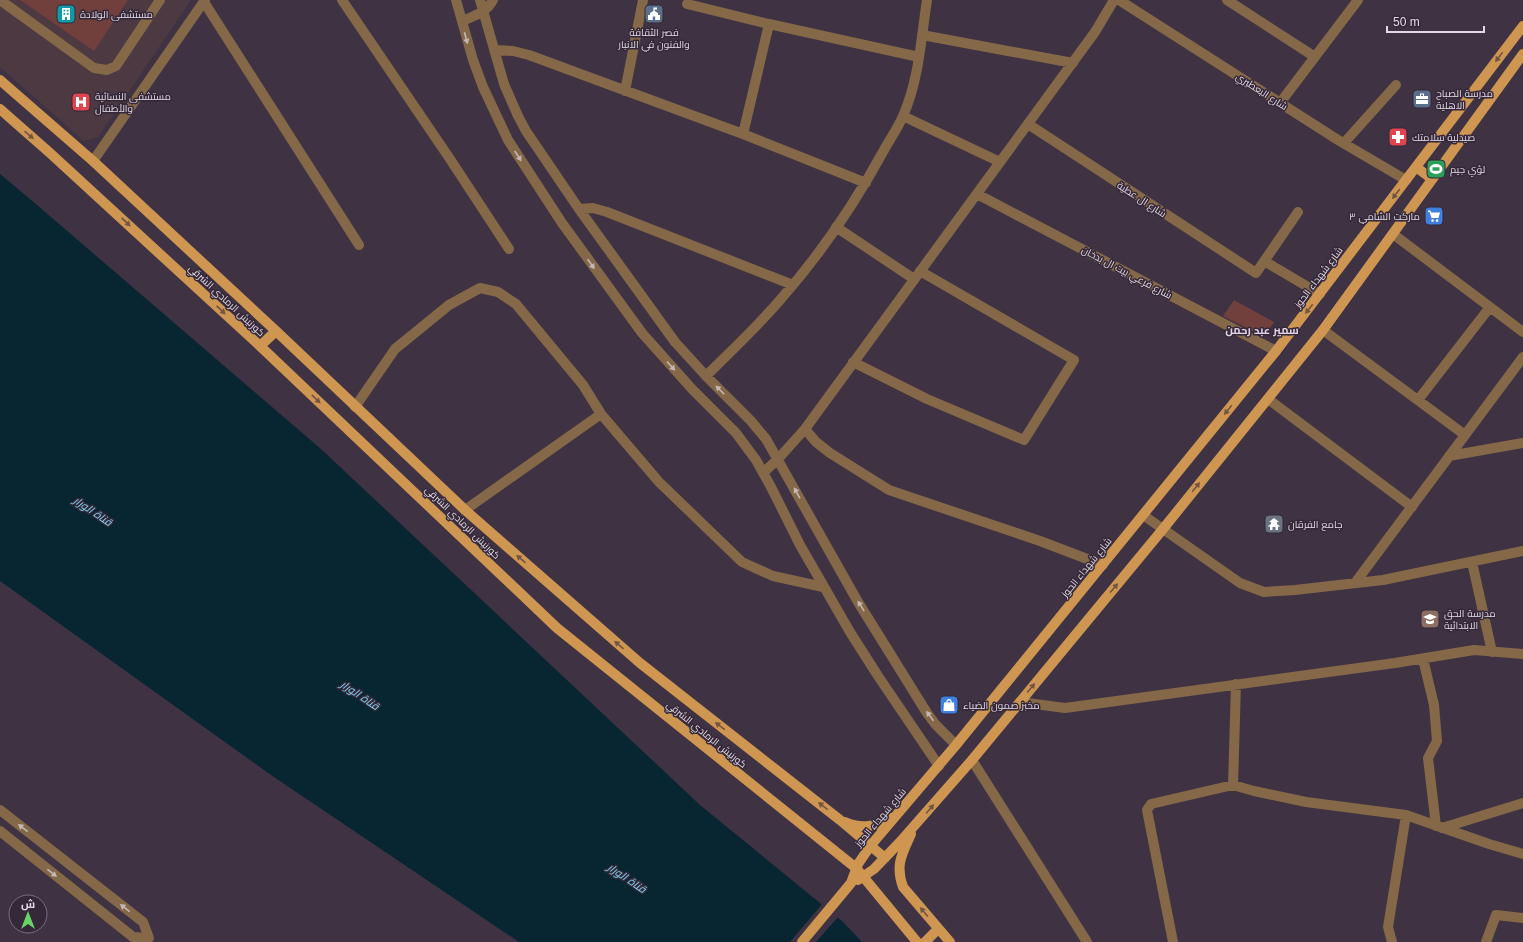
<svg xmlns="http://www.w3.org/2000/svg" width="1523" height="942" font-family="Helvetica,Cairo,sans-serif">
	<rect width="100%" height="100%" fill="#3f3243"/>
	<!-- medical -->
	<path fill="#4c3941" d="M0,0H191L98,137L84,141L0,67Z"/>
	<!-- water -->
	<path fill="#072631" d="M0,174L30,199L321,449L700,805L842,921L862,942H519L271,775L0,581Z"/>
	<!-- pier -->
	<path fill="#3f3243" d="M823,903L839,916L816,942H790Z"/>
	<!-- building -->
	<path fill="#71403d" d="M20,0H128L94,51Z
		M1234,300L1274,322L1264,337L1223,316Z"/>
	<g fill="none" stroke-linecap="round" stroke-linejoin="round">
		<!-- minor -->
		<path stroke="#846848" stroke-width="10" d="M0,0L94,68L107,70L116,66L160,0
			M342,0L450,159L509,249
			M456,0L473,60L483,87L508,140L562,223L642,333L692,389L736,433L756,460L771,487L800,545L850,632L878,676L939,766
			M480,0L504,84L518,116L526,131L579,209L675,342L706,376L751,421L766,439L858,602L927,713L936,725L956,745
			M1119,0L1338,140L1406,180
			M1227,0L1315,57
			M204,2L359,245
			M687,4L769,24L919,57
			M462,21C474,16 487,12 493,0
			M922,35L1073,63
			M495,50L513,51L529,55L743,134L866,183
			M625,91L643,0
			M1280,103L1358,0
			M903,116L1000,162
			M1028,124L1256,273L1298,212
			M743,134L769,24
			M1344,143L1396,85
			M93,161L205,0
			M977,194L1276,351
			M579,209L593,208L607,212L793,285
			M836,227L914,279
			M1393,234L1523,332
			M1264,261L1320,294
			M1323,330L1465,435
			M853,362L927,399L1024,440L1074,360L920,271
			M706,376C731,351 757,327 780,300C820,255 855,203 884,150C890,139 898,128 903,116C919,80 921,39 927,0
			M1268,399L1412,507
			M1418,400L1490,307
			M355,407L395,349L449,305L480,288L498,292L516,304L583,385L601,414L659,482L742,562L773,576L823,587
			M805,429L816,442L830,453L889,490L1040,541L1103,565
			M1449,456L1523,443
			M763,473L778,459L805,429L1095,32L1114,0
			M465,510L601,414
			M1143,515L1240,583L1264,592L1295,590L1383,580L1523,551
			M1472,562L1492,652
			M1355,583L1523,357
			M1423,659L1434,705L1437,741L1428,758L1436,826
			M1020,702L1065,708L1395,663L1474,650L1523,654
			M972,760L1087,942
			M1233,785L1236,684
			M0,810L143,922L149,938L133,937L0,831
			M1442,828L1523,803
			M1173,942L1147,810L1151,804L1233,785L1254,791L1306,802L1406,815L1489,844L1523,854
			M1392,942L1388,927L1406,815
			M1486,942L1496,915L1523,918"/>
		<!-- major -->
		<path stroke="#ce9651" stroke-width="10" d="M0,80L93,161L276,331L465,510L640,663L840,820L885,858
			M0,109L50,153L260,346L557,628L856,868L917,942
			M1416,167L1432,179
			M260,346L276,331
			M845,822C860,829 877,827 891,818
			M911,834C902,854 895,865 903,887L950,942
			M858,880L874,869L900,842L972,760L1163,529L1323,330L1523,54
			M802,942L851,883L858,864L871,845L956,745L1276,351L1523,26
			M925,942L938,929"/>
	</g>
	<!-- one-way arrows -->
	<defs><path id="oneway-solid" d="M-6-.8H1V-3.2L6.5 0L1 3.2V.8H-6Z"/></defs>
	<g fill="#c5b7b5">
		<use href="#oneway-solid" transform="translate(466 38) rotate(75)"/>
		<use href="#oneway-solid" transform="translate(518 156) rotate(57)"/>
		<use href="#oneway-solid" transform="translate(591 264) rotate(55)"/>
		<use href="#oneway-solid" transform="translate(671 366) rotate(48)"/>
		<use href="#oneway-solid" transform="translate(720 390) rotate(-135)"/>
		<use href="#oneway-solid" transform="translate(797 493) rotate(-119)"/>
		<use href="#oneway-solid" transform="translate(861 606) rotate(-122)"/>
		<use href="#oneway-solid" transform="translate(930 716) rotate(-126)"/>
		<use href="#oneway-solid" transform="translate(23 828) rotate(-142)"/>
		<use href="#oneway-solid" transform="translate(52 873) rotate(39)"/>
		<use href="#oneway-solid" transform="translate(125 908) rotate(-142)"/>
	</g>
	<g fill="#725442">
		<use href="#oneway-solid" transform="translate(1499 57) rotate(127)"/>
		<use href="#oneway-solid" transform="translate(29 135) rotate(41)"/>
		<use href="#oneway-solid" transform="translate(1396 194) rotate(127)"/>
		<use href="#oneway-solid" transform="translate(126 222) rotate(43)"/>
		<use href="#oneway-solid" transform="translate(1309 309) rotate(128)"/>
		<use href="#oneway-solid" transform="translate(221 310) rotate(43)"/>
		<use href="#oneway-solid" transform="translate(316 399) rotate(44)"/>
		<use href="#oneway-solid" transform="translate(1228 410) rotate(129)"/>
		<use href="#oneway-solid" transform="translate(1196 487) rotate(-51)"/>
		<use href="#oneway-solid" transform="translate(521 559) rotate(-139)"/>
		<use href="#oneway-solid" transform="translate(1114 588) rotate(-50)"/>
		<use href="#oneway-solid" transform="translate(619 645) rotate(-139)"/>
		<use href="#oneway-solid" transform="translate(1031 688) rotate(-50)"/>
		<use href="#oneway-solid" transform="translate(720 726) rotate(-142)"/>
		<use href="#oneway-solid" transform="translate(823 806) rotate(-142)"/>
		<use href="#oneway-solid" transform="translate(930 809) rotate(-50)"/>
		<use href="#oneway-solid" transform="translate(924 912) rotate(-130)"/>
	</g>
	<!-- icons -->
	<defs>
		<g id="building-square" transform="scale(1)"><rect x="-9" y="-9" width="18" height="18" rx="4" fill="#0f9aa8" stroke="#352838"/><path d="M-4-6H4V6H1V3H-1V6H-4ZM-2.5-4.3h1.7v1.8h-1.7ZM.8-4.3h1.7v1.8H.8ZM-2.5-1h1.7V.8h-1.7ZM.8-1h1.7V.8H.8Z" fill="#fff"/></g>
		<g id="civic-square" transform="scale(1)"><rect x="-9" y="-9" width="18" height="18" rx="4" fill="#5c6f8a" stroke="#352838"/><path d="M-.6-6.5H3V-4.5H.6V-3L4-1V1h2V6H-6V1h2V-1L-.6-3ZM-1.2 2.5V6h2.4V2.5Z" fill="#fff"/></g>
		<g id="office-square" transform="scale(1)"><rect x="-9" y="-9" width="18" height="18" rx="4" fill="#5c6f8a" stroke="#352838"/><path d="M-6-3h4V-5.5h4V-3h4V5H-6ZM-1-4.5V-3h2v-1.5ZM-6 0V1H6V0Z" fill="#fff"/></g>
		<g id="hospital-square" transform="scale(1)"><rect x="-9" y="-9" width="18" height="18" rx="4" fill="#e0444e" stroke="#352838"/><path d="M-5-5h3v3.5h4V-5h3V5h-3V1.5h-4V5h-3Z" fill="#fff"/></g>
		<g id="pharmacy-square" transform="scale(1)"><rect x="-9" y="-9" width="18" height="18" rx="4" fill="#e0444e" stroke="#352838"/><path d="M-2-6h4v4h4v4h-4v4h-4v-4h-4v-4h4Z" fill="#fff"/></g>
		<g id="stadium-square" transform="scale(1)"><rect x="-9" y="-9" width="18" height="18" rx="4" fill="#2e9e5b" stroke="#352838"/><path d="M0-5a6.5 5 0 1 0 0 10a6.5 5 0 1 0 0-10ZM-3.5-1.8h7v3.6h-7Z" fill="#fff"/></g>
		<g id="supermarket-square" transform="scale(1)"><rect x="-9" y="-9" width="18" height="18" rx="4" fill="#3f7fe0" stroke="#352838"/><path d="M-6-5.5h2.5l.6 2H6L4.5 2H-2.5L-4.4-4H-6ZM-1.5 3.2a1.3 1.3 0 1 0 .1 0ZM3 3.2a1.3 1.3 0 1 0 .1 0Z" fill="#fff"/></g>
		<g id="temple-square" transform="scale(1)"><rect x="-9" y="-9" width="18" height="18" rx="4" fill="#6b7280" stroke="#352838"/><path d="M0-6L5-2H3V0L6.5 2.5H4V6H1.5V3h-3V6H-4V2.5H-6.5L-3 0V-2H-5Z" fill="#fff"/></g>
		<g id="school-square" transform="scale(1)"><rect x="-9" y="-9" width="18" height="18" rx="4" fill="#8d6e63" stroke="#352838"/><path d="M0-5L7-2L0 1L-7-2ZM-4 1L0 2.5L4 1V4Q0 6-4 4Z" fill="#fff"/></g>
		<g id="shop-square" transform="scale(1)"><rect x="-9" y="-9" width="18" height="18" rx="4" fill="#3f7fe0" stroke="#352838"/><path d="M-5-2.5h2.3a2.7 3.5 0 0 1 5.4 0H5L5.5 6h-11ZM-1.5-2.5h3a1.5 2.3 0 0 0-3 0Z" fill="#fff"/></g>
	</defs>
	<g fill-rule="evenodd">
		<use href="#building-square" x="66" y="14"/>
		<use href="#civic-square" x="654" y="14"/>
		<use href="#office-square" x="1422" y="99"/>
		<use href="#hospital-square" x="81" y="102"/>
		<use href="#pharmacy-square" x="1398" y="137"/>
		<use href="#stadium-square" x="1436" y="169"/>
		<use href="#supermarket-square" x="1434" y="216"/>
		<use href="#temple-square" x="1274" y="524"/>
		<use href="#school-square" x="1430" y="619"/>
		<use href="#shop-square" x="949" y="705"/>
	</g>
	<g text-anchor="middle" stroke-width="3" stroke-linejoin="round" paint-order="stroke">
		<!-- poi labels -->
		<g font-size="10" fill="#e1d9e4" stroke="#352838" text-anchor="start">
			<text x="80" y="18">مستشفى الولادة</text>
			<text x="654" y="36" text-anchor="middle">فصر الثقافة<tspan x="654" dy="12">والفنون في الانبار</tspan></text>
			<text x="1436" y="97">مدرسة الصباح<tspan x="1436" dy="12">الاهلية</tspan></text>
			<text x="95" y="100">مستشفى النسائية<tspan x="95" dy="12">والأطفال</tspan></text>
			<text x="1412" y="141">صيدلية سلامتك</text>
			<text x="1450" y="173">لؤي جيم</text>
			<text x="1420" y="220" text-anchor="end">ماركت الشامي ٣</text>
			<text x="1288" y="528">جامع الفرقان</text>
			<text x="1444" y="617">مدرسة الحق<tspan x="1444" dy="12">الابتدائية</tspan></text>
			<text x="963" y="709">مخبز صمون الضياء</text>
		</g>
		<!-- street labels -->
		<g font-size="10" fill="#e1d9e4" stroke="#352838">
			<text transform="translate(1262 91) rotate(33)" y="4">شارع البعطيري</text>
			<text transform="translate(1142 199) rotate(33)" y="4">شارع ال عطية</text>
			<text transform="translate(1127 272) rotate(28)" y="4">شارع فرعي بيت ال بدخان</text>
			<text transform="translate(1318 277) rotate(-53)" y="4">شارع شهداء الحوز</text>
			<text transform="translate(227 300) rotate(43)" y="4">كورنيش الرمادي الشرقي</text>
			<text transform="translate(463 522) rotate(44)" y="4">كورنيش الرمادي الشرقي</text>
			<text transform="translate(1086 567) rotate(-51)" y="4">شارع شهداء الحوز</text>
			<text transform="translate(707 734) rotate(39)" y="4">كورنيش الرمادي الشرقي</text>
			<text transform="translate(880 817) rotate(-50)" y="4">شارع شهداء الحوز</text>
		</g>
		<!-- neighbourhood labels -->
		<g font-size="11" font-weight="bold" fill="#e4d4e9" stroke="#352838">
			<text x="1262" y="334">سمير عبد رحمن</text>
		</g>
		<!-- water labels -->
		<g font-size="11" font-style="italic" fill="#7dd7fa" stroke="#352838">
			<text transform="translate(93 511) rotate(34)" y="4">قناة الورار</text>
			<text transform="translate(360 695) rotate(34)" y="4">قناة الورار</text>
			<text transform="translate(627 878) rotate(34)" y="4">قناة الورار</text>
		</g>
	</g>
	<!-- north arrow -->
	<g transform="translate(28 914)"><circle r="19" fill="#352838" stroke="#7a6f7d"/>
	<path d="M0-3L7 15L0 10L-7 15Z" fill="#69d464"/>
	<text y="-6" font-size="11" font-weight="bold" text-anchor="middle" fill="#e1d9e4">ش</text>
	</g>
	<!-- scale -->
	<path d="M1387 26v6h97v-6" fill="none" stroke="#e1d9e4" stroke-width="2"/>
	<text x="1393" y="26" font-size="12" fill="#e1d9e4" stroke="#352838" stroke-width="3" paint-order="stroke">50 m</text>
</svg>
